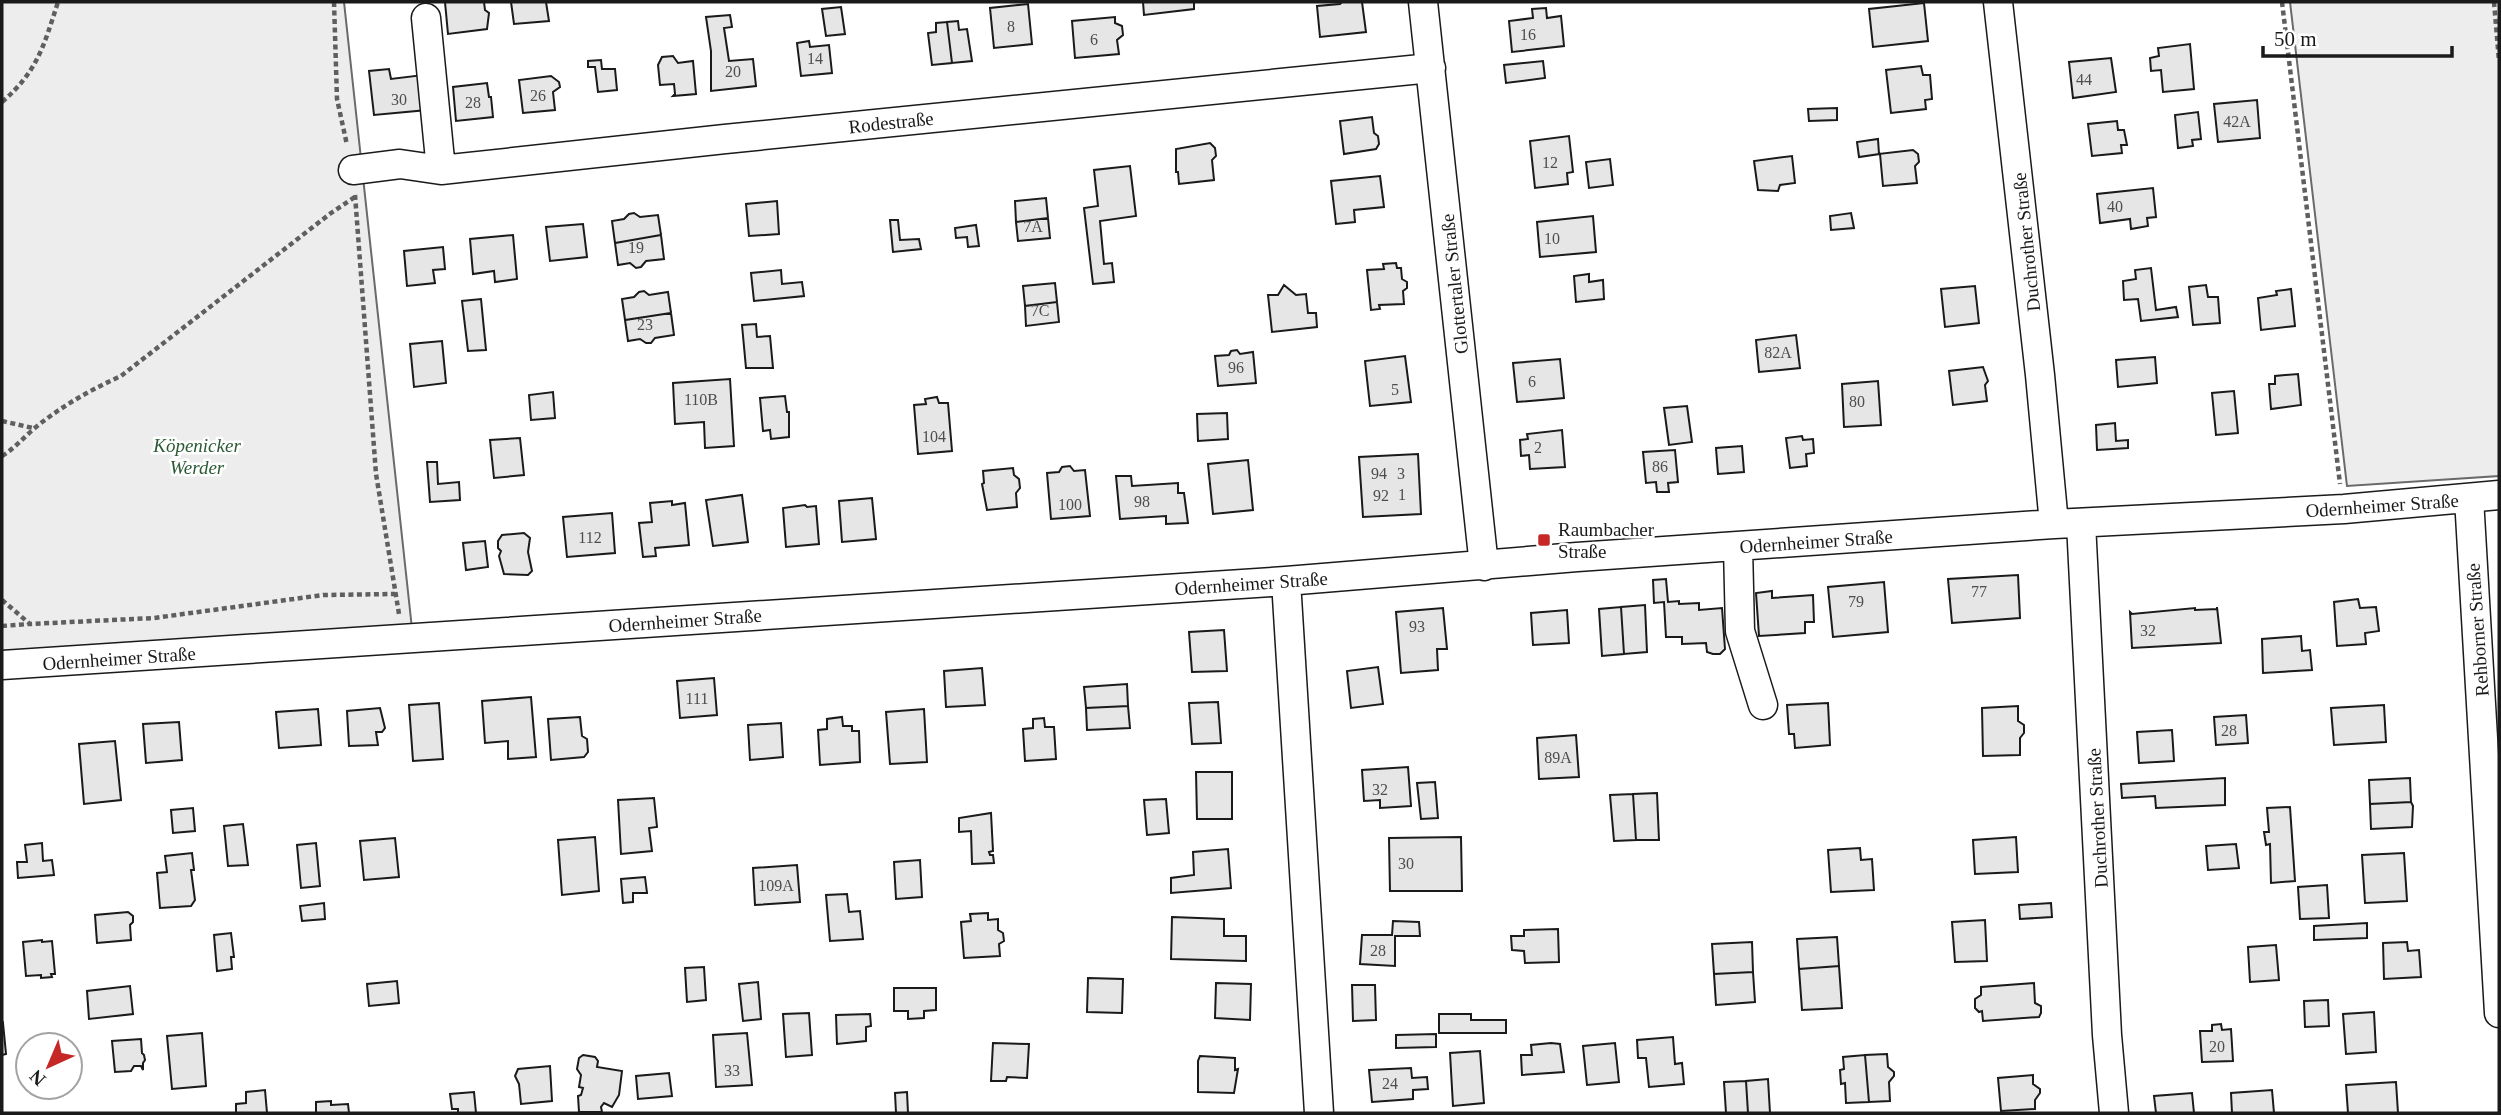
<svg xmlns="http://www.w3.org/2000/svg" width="2501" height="1115" font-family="Georgia,serif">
	<rect width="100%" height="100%" fill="#fff"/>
	<!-- green -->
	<path fill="#ededed" stroke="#6a6a6a" stroke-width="2" d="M2,2H344L413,638L2,665Z
		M2290,2H2499V476L2347,486Z"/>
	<!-- building -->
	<path fill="#e6e6e6" stroke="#1a1a1a" stroke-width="2" d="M445,2H484L485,10L489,13L487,29L448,34Z
		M511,2H546L549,21L514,24Z
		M1143,2H1194V9L1144,15Z
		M1342,2H1362L1366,32L1320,37L1317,6L1340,4Z
		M1924,3L1928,41L1873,47L1869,9Z
		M1028,4L1032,44L994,48L990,8Z
		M841,7L845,34L826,36L822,9Z
		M1546,8L1547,18L1561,16L1564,46L1512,52L1509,21L1533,18L1532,9Z
		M730,15L732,27L724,28L729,61L753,59L756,86L711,91V51L706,17Z
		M1115,17V23L1122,26L1123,35L1117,40L1119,54L1075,58L1072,21Z
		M958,21L959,30L967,29L972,61L952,63L947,22Z
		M947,22L952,63L932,65L928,33L936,32V23Z
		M809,41L810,47L829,45L832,73L801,76L797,43Z
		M2190,44L2194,89L2163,92L2161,70L2151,71L2150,58L2159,56L2158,48Z
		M673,56L678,63L693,61L696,94L673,96L675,94L674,84L660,85L658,65L662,57Z
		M2111,58L2116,92L2073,98L2069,62Z
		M601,60L602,69H615L617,90L598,92L595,67H588V61Z
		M1543,61L1545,78L1506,83L1504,65Z
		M1921,66L1923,75H1930L1932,99L1925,100L1926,109L1891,113L1886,70Z
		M389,69L391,79L423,75L427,110L374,115L369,71Z
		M551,76L559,82L560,87L553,92L555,110L523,113L519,80Z
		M487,83L489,97H491L493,117L456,121L453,87Z
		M2257,100L2260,138L2218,142L2214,104Z
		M1837,108V120L1809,121L1808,109Z
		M2198,112L2201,139L2192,140L2193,146L2178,148L2175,115Z
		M1372,117L1374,133L1378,136L1379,144L1376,149L1344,154L1340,121Z
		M2117,121L2118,130H2124L2127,145H2121L2122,153L2092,156L2088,124Z
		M1569,136L1573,172L1567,173L1568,184L1535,188L1530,141Z
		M1878,139L1879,154L1913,150L1918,154L1919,162L1915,166L1917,183L1883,186L1880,154L1859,157L1857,142Z
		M1210,143L1215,148L1216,156L1212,160L1214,180L1179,184L1178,172H1176V149Z
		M1792,156L1795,183L1780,185L1778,191L1758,190L1754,161Z
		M1610,159L1613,185L1589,188L1586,162Z
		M1130,166L1136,216L1100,221L1104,264L1112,263L1114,282L1093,284L1084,208L1098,206L1094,170Z
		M1380,176L1384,207L1354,210L1355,222L1336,224L1331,181Z
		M2153,188L2156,217L2147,218L2148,226L2131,229L2130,219L2100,223L2097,194Z
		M1046,198L1048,218L1016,222L1015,201Z
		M777,201L779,234L749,236L746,204Z
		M634,213L640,217L658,215L661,235L615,243L612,221L624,219L629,214Z
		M1851,213L1854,228L1831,230L1830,216Z
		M1593,216L1596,252L1540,257L1537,222Z
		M1048,218L1050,238L1018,241L1016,222Z
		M890,220H898L900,240L919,239L921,249L893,252Z
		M583,224L587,257L550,261L546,227Z
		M976,225L979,246L968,247L967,237L956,238L955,228Z
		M513,235L517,279L495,282L494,271L473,274L470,239Z
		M661,235L664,259L646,261L641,267L636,268L630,263L618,265L615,243Z
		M443,247L445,269L433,270L435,283L407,286L404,251Z
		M1396,263L1397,268H1401L1402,279L1407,282V288L1403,291L1404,304L1379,305L1380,309L1371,310L1367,270L1384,269L1383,264Z
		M2151,268L2156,310L2176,307L2178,317L2141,321L2138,299L2124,300L2123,281L2136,279L2135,270Z
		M781,270L782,284L802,282L804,296L754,301L751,273Z
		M1589,274V282L1603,280L1604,299L1576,302L1574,276Z
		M1055,283L1057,302L1025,306L1023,286Z
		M1284,285L1296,295L1306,294L1308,313H1316L1317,327L1272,332L1268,295H1278Z
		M2206,285L2208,297H2218L2220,323L2193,325L2189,287Z
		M1975,286L1979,323L1945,327L1941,289Z
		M2291,289L2295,326L2261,330L2258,298L2277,295L2276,291Z
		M644,291L649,295L668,292L671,313L625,320L622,299L634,297L639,292Z
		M481,299L486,350L468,351L462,301Z
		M1057,302L1059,322L1026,326L1025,306Z
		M671,313L674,335L655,338L651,343H646L640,339L628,341L625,320Z
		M756,324L757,337L770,336L773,368H746L742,325Z
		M1796,335L1800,368L1759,372L1756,340Z
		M442,341L446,383L414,387L410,344Z
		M1237,350L1240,354L1253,352L1256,383L1218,386L1215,356L1229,355L1231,351Z
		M1405,356L1411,402L1370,406L1365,361Z
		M2155,357L2157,383L2118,387L2116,360Z
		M1560,359L1564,398L1517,402L1513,363Z
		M1983,367L1988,381L1985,385L1987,401L1953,405L1949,371Z
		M2298,374L2301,405L2271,409L2269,384H2275V376Z
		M730,379L734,446L705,448L704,422L675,424L673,383Z
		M1878,381L1881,425L1844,427L1842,384Z
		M2234,391L2238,433L2216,435L2212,393Z
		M553,392L555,418L531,420L529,395Z
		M785,396L787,412H789V437L771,439L770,430L763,431L760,398Z
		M937,397L939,403H948L952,451L918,454L914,405L926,404L925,399Z
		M1687,406L1692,442L1669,445L1664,408Z
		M1227,413L1228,439L1198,441L1197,414Z
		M2115,423L2116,441L2128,440V448L2097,450L2096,425Z
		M1562,430L1565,467L1530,469L1529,455L1521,456L1520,440L1528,439L1527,434Z
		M1802,436L1803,440L1813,439L1814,453L1806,454L1807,466L1790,468L1786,438Z
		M520,438L524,475L494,478L490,440Z
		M1742,446L1744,472L1718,474L1716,448Z
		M1675,450L1678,482L1668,483L1669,492H1657L1656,482L1646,483L1643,452Z
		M1418,454L1421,514L1363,517L1359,457Z
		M1248,460L1253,510L1213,514L1208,464Z
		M427,462H437L438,484L459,482L460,500L430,502Z
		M1070,466L1074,471L1085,470L1090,516L1051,519L1047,473L1059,472L1062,467Z
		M1013,468L1014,475L1019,479L1020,488L1016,493L1017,507L987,510L982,484L984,483L983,471Z
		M1116,476H1131L1132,486L1178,483V493H1184L1188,523L1166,524V516L1120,519Z
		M742,495L748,542L713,546L706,500Z
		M872,498L876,539L842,542L839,501Z
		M672,501V505L685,503L689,545L655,548L656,556L643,557L639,523L652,522L650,503Z
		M805,505L807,507L816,506L819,544L786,547L783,508Z
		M612,513L615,553L567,557L563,517Z
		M524,533L530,538L528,552L532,571L528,575L504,574L499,556L501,551L498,548V541L502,535Z
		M485,541L488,567L466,570L463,543Z
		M2018,575L2020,618L1952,623L1948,579Z
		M1666,579L1668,602L1679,601V604L1699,603V610L1722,608L1725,649L1720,654H1713L1707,652L1706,643L1682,644V637H1666L1664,602L1654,603L1653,580Z
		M1884,582L1888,632L1833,637L1828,587Z
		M1772,591V598L1813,595L1814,622H1805V633L1759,636L1756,593Z
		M2358,599L2360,608L2376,607L2379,631L2365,633L2366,644L2337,646L2334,602Z
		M1645,605L1647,652L1624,654L1621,607Z
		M1621,607L1624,654L1602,656L1599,609Z
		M2217,607L2221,643L2132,648L2130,612L2132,614L2195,608V610L2217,609Z
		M1443,608L1447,649H1437L1438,670L1401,673L1396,612Z
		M1567,610L1569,643L1533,645L1531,613Z
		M1224,630L1227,671L1192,672L1189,632Z
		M2301,636L2302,651L2310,650L2312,670L2263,673L2262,639Z
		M1378,667L1383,704L1351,708L1347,671Z
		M982,668L985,705L946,707L944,671Z
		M714,678L717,715L680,718L677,681Z
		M1127,684L1128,706L1086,708L1084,687Z
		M531,697L536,757L508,759V741L485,743L482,701Z
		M1218,702L1221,743L1192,744L1189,703Z
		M439,703L443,759L413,761L409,705Z
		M1828,703L1830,745L1795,748L1794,734H1789L1787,705Z
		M2384,705L2386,742L2334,745L2331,708Z
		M1128,706L1130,728L1087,730L1086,708Z
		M2018,706V721L2024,725V733L2020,738V755L1983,756L1982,708Z
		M380,708L385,728L382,732H376L378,745L349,746L347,711Z
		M318,709L321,745L279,748L276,712Z
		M924,709L927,762L890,764L886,712Z
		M2246,715L2248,743L2216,745L2214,717Z
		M580,717L582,736L587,739L588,752L584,757L551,760L548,719Z
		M842,717L843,726H852V731H859L860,762L820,765L818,730L827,729V719Z
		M1044,718L1045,727H1054L1056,759L1025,761L1023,729L1033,728V719Z
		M179,722L182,760L146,763L143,724Z
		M781,723L783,757L750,760L748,725Z
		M2172,730L2174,761L2139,763L2137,732Z
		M1576,735L1579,777L1539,779L1537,738Z
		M115,741L121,800L84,804L79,744Z
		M1408,767L1411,806L1380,808V800L1364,801L1362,770Z
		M1196,772H1232V819H1197Z
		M2225,778V805L2156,808L2155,796L2122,798L2121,784Z
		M2410,778L2411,802L2370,804L2369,780Z
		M1435,782L1438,818L1421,819L1417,783Z
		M1657,793L1659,840H1636L1633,794Z
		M1633,794L1636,840L1614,841L1610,795Z
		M654,798L657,827L649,828L652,851L621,854L618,800Z
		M1166,799L1169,833L1147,835L1144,800Z
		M2411,802L2413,806L2412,827L2371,829L2370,804Z
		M2290,807L2295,881L2271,883L2270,844L2266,845L2264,832H2269L2267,808Z
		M193,808L195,831L173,833L171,810Z
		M991,813L993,851L989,852L990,855H993L994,863L972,864L971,831L959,832V818Z
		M243,824L248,865L228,866L224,826Z
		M595,837L599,891L562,895L558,840Z
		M1461,837L1462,891H1390L1389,838Z
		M2016,837L2018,872L1975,874L1973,840Z
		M395,838L399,877L364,880L360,841Z
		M42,843L43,861L52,860L54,875L18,878L17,862H27L25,845Z
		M316,843L320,886L301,888L297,845Z
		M2236,844L2239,868L2208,870L2206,846Z
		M1860,848L1861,860L1872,859L1874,890L1831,892L1828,850Z
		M1228,849L1231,888L1171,893V878L1194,875L1193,852Z
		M192,853L194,870H191L195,900L191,906L160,908L157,873L167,872L165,856Z
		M2404,853L2407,901L2365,903L2362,855Z
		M920,860L922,897L896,899L894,862Z
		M797,865L800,902L755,905L753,868Z
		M645,877L647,893H633V902L623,903L621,879Z
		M2327,885L2329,918L2300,919L2298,887Z
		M847,894L849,912L860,911L863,939L830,941L826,895Z
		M324,903L325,919L302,921L300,906Z
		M2051,903L2052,917L2020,919L2019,905Z
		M128,912L133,916V922L130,925L131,940L97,943L95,915Z
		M988,913V920L998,919V930L1003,933L1004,941L999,944L1000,956L964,958L961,922L971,921L970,914Z
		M1172,917L1224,919V936H1246V961L1171,959Z
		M1985,920L1987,961L1955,962L1952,922Z
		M1393,921L1419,922L1420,936H1395V966L1360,964L1362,935H1392Z
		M2367,923V938L2314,940V926Z
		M1558,929L1559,962L1525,963L1524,951L1512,950L1511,936H1524V930Z
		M231,933L234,957H231L232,969L217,971L214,935Z
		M1837,937L1839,966L1799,969L1797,939Z
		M42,940V942L52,941L55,974H51L52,977L41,978V975L26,976L23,942Z
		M1752,942L1753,972L1714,974L1712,944Z
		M2407,942L2408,951L2419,950L2421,977L2384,979L2383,943Z
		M2276,945L2279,980L2250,982L2248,947Z
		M1839,966L1842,1008L1802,1010L1799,969Z
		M704,967L706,1000L687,1002L685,968Z
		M1753,972L1755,1002L1716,1005L1714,974Z
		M1088,978L1123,979L1122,1013L1087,1012Z
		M397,981L399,1003L369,1006L367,984Z
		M758,982L761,1019L743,1021L739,984Z
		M1216,983L1251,984L1250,1020L1215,1018Z
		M2034,983L2035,1003L2041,1006V1013L2039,1017L1983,1021L1982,1011L1979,1012L1975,1008V999L1981,995V987Z
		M1352,985H1375L1376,1020L1353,1021Z
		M130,986L133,1014L89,1019L87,991Z
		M894,988H936V1010L924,1011V1018L908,1019V1011H894Z
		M2328,1000L2329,1026L2305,1027L2304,1001Z
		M2374,1012L2376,1052L2346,1054L2343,1014Z
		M809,1013L812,1055L786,1057L783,1014Z
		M870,1014L871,1026L866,1027V1041L837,1044L836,1015Z
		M1439,1014H1471V1020H1506V1033H1439Z
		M3,1023L6,1054L2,1055V1024Z
		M2221,1024L2222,1030L2231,1029L2233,1061L2202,1062L2200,1031H2212V1025Z
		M202,1033L206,1086L172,1089L167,1036Z
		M747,1033L752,1085L716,1087L713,1035Z
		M1436,1034V1047L1396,1048V1035Z
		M1673,1037L1675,1064L1682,1063L1684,1084L1649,1087L1646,1058H1638L1637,1040Z
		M141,1039L142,1053L144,1055L145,1060L143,1063V1070L141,1066H134L131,1071L115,1072L112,1041Z
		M993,1043L1029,1044L1027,1078L1007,1077L1006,1081H991Z
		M1551,1043L1560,1044L1564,1072L1522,1075L1521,1055H1532L1531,1045Z
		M1615,1043L1619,1082L1587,1085L1583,1046Z
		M1480,1051L1484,1103L1453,1106L1450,1053Z
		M1887,1054L1888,1067L1894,1072V1076L1889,1082L1890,1101L1869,1102L1865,1055Z
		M583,1055L595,1057L598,1061L597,1067L622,1071L619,1095L612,1107L604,1103L601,1107L602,1112H579L578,1096L581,1095L583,1088L579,1087L581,1075L577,1069L579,1058Z
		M1865,1055L1869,1102L1846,1103L1845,1083L1841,1084L1840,1070L1844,1069L1843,1057Z
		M1200,1056L1235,1058V1070L1238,1069L1234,1093L1198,1092V1061Z
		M550,1066L552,1101L521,1104L519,1084L515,1076L518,1069Z
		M1411,1068L1412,1078L1427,1077L1428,1089L1413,1090V1099L1372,1102L1369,1070Z
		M669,1073L672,1096L638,1099L636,1076Z
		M2033,1075V1084L2040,1089V1093L2035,1100V1109L2001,1111L1998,1078Z
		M1768,1079L1770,1113H1748L1746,1081Z
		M1746,1081L1748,1113H1726L1724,1082Z
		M2396,1082L2398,1113H2348L2346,1085Z
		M265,1090L267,1113H236V1104L246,1103V1092Z
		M2272,1090L2274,1113H2232L2231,1093Z
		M474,1092L476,1113H458V1109H452L450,1094Z
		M907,1092L908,1113H896L895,1093Z
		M2192,1093L2194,1113H2156L2154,1096Z
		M331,1101V1105L348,1104L349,1113H316V1102Z"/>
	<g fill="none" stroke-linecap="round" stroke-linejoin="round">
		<!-- minor casing -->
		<g stroke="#1a1a1a" stroke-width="31">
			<path id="minor" d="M1423,2L1484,566
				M1998,2L2040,375L2054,524
				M426,18L441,170
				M353,170L400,164L441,170L725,139L1431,68
				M2469,498L2499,1013
				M2081,523L2107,1035L2114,1113
				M1738,547L1740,631L1763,705
				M1286,581L1319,1113
				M2,665L1286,581L1577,557L2054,524L2344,509L2499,495"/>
		</g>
		<!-- path -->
		<path stroke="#5f5f5f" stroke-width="4.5" stroke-dasharray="5 3.5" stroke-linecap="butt" d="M334,2L337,99L347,145
			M2282,2L2340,484
			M2494,2L2499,61
			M2,102C38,71 44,45 58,2
			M355,195L376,474L399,614
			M2,421L33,428
			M2,456C15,448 24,437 36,427C62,406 90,390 121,376L331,213L355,197
			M2,600L30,624L154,618L323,595L395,594
			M2,626L29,624"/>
		<!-- minor -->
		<use href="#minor" stroke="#fff" stroke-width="28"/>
	</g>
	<!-- markers -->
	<rect fill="#c62828" stroke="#fff" stroke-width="2.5" x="1537" y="533" width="14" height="14" rx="3.5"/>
	<g text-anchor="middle" stroke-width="5" stroke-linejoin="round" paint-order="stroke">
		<!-- number labels -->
		<g font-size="16" fill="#4d4d4d">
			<text x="1011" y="32">8</text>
			<text x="1528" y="40">16</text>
			<text x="1094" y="45">6</text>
			<text x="815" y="64">14</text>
			<text x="733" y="77">20</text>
			<text x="2084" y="85">44</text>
			<text x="538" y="101">26</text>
			<text x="399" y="105">30</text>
			<text x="473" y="108">28</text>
			<text x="2237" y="127">42A</text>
			<text x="1550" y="168">12</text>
			<text x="2115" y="212">40</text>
			<text x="1033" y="232">7A</text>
			<text x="1552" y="244">10</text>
			<text x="636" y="253">19</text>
			<text x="1040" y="316">7C</text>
			<text x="645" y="330">23</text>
			<text x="1778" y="358">82A</text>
			<text x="1236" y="373">96</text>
			<text x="1532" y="387">6</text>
			<text x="1395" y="395">5</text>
			<text x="701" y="405">110B</text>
			<text x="1857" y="407">80</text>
			<text x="934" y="442">104</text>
			<text x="1538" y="453">2</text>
			<text x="1660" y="472">86</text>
			<text x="1379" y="479">94</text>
			<text x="1401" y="479">3</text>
			<text x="1402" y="500">1</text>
			<text x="1381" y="501">92</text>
			<text x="1142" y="507">98</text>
			<text x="1070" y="510">100</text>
			<text x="590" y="543">112</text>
			<text x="1979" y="597">77</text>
			<text x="1856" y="607">79</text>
			<text x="1417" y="632">93</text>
			<text x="2148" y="636">32</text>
			<text x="697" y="704">111</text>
			<text x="2229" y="736">28</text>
			<text x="1558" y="763">89A</text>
			<text x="1380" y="795">32</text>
			<text x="1406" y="869">30</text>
			<text x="776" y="891">109A</text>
			<text x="1378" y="956">28</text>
			<text x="2217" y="1052">20</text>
			<text x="732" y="1076">33</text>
			<text x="1390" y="1089">24</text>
		</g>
		<!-- street labels -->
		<g font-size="19" fill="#1a1a1a" stroke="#fff">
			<text transform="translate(891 122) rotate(-6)" y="7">Rodestraße</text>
			<text transform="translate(2026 242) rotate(-96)" y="7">Duchrother Straße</text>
			<text transform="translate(1454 284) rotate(-96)" y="7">Glottertaler Straße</text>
			<text transform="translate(2382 505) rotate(-4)" y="7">Odernheimer Straße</text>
			<text transform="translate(1816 541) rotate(-4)" y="7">Odernheimer Straße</text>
			<text transform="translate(1251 583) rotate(-4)" y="7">Odernheimer Straße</text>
			<text transform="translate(685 620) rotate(-4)" y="7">Odernheimer Straße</text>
			<text transform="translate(2477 630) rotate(-94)" y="7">Rehborner Straße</text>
			<text transform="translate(119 658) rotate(-4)" y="7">Odernheimer Straße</text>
			<text transform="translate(2097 818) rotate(-93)" y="7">Duchrother Straße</text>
		</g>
		<!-- park labels -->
		<g font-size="19" font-style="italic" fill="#2b5a34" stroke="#fff">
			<text x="197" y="452">Köpenicker<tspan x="197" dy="22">Werder</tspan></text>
		</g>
		<!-- poi labels -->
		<g font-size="19" fill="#1a1a1a" stroke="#fff" text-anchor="start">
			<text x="1558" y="536">Raumbacher<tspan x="1558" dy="22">Straße</tspan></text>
		</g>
	</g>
	<!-- border -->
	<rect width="2501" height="1115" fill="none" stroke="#1a1a1a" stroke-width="7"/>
	<!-- north arrow -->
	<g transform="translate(49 1066) rotate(224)"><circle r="33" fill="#ffffff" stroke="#a3a3a3" stroke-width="2"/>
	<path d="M0-5L12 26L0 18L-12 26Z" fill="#c62828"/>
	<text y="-10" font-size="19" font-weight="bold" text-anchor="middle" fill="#1a1a1a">N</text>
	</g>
	<!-- scale -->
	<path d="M2263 46v10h189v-10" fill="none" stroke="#1a1a1a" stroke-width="3.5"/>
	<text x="2274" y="46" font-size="21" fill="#1a1a1a" stroke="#ffffff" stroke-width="5" paint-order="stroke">50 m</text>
</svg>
